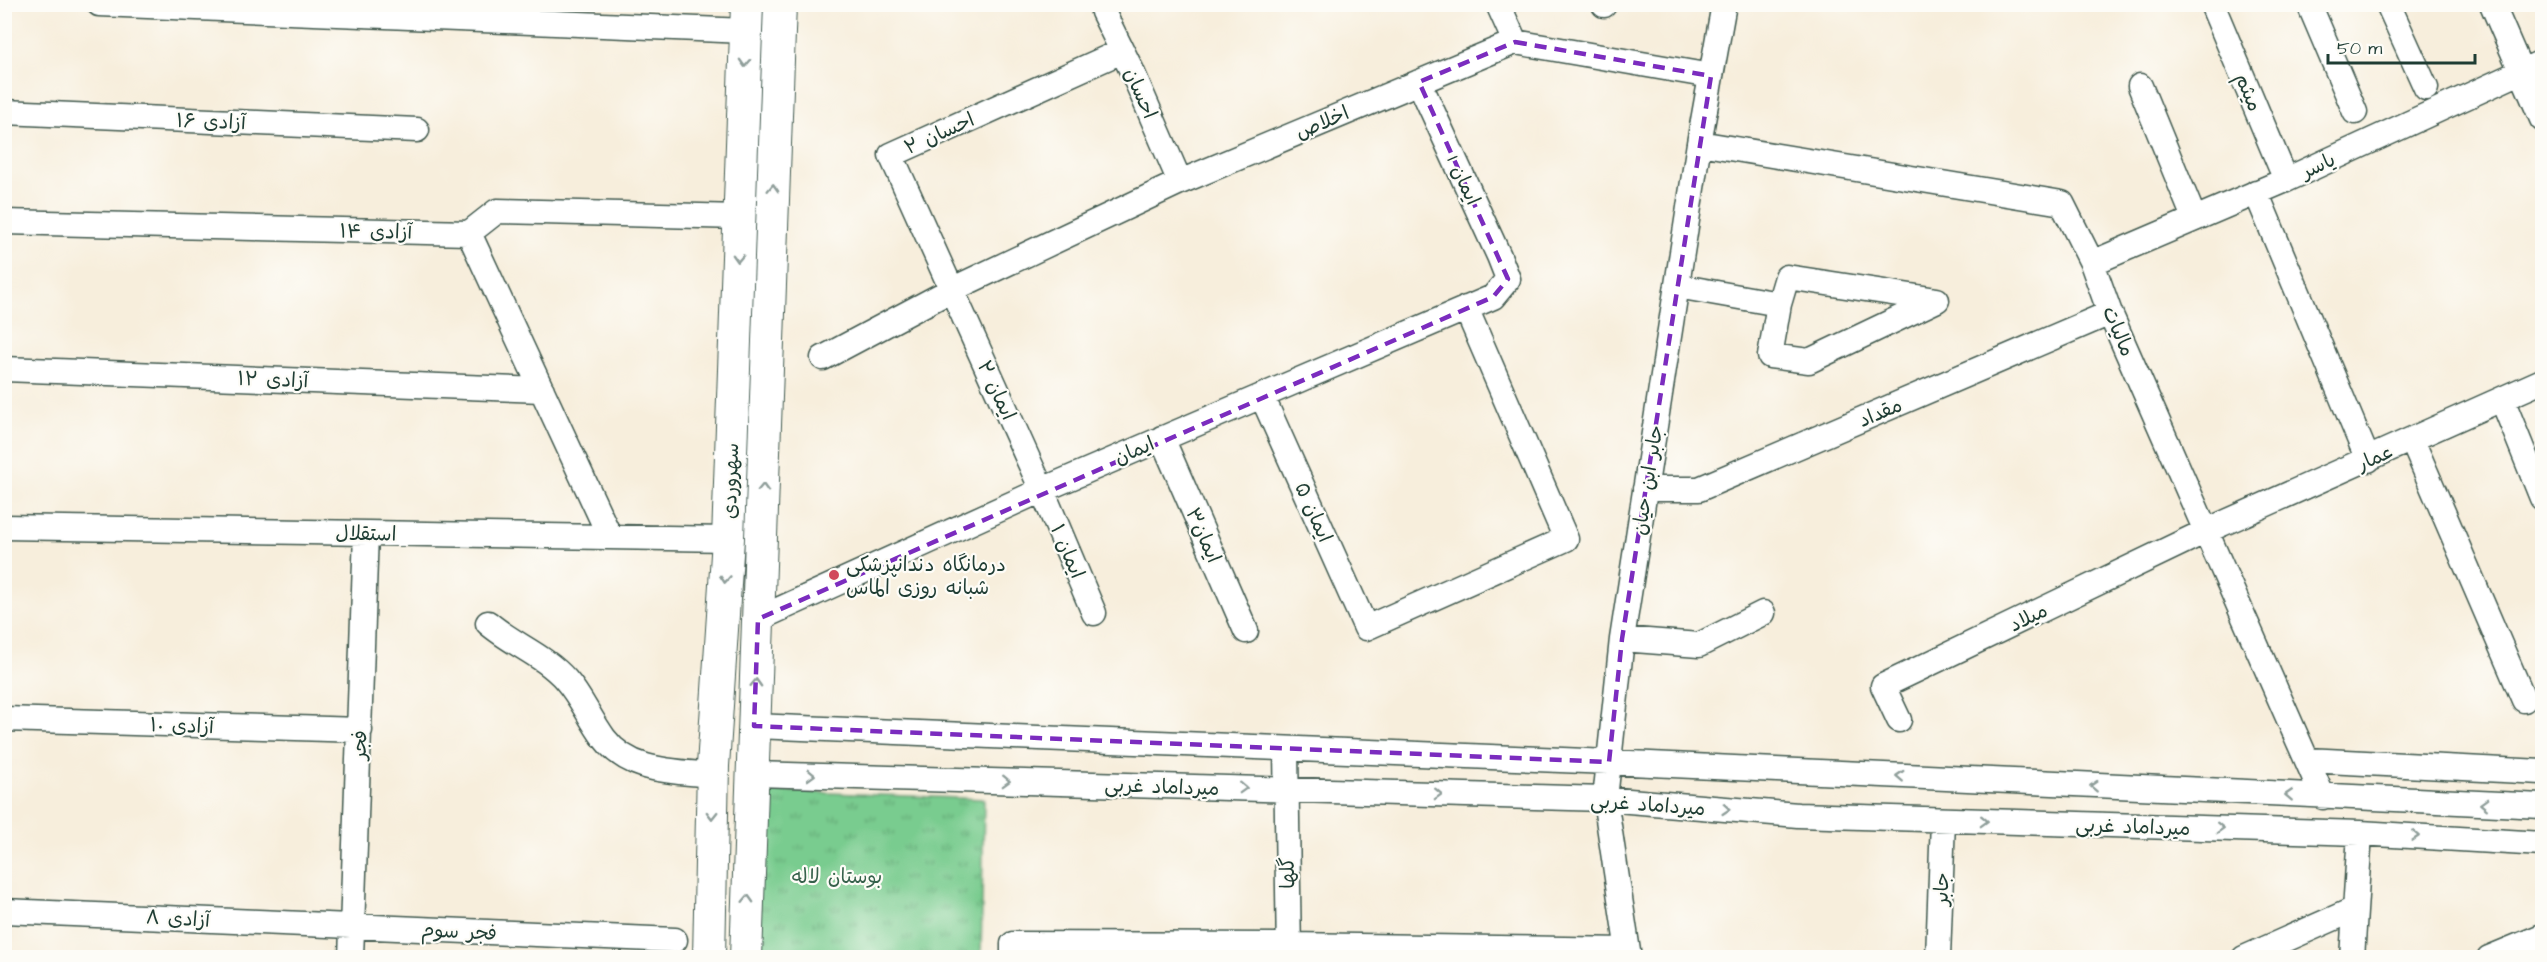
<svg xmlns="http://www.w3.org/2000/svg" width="2547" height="962" font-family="'Architects Daughter','Playpen Sans Arabic',sans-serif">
	<defs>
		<pattern id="park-tufts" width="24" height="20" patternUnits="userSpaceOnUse" patternTransform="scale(1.5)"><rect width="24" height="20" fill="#79cc8f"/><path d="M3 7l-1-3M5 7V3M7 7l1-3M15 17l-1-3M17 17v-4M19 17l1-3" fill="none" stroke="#63a776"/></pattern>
	</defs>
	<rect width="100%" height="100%" fill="#fdfcf7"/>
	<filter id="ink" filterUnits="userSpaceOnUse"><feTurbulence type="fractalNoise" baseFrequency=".0167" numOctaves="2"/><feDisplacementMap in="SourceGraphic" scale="12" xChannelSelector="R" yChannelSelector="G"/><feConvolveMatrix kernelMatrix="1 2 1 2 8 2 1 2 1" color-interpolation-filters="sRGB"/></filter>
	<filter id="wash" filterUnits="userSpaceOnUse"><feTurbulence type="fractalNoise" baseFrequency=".008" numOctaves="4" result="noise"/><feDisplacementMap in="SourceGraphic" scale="24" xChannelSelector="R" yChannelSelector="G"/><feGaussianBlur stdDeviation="1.35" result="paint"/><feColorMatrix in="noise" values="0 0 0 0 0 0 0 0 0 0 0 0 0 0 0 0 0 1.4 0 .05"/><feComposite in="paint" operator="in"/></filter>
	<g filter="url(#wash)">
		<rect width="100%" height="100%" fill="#f7eedc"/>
		<!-- park -->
		<path fill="url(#park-tufts)" stroke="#4c8462" stroke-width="1.5" d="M752,790L984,799L981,957H753Z"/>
	</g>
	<g filter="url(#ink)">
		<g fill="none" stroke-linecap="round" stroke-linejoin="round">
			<!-- minor casing -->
			<g stroke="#3f584d" stroke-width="27">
				<path id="minor" d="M99,4L746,31
					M1102,4L1103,12L1132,71L1180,182
					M1498,4L1515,42
					M2212,4L2286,180
					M2309,4L2355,112
					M2388,4L2426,88
					M2492,4L2542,119
					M1604,5V4
					M2140,86L2194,218
					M4,112L417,130
					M1699,143L2062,203L2092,263L2110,313L2323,797
					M2256,192L2368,460
					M4,222L469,233L497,211L740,217
					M469,233L610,537
					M2092,263L2286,180L2542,62
					M1677,286L1779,304L1787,277L1937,300L1809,361L1770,356L1779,304
					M823,358L951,290L1180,182L1515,42L1711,76
					M4,369L542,390
					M1262,396L1366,628L1566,539L1466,308
					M2502,399L2542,498
					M1162,438L1246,631
					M2412,440L2524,700
					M1645,489H1699L2110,313
					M4,527L728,539
					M1094,613L1042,490L891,155L1122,51
					M758,619L1042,490L1493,297L1508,279L1499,256L1419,82
					M488,623C512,644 544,655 566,680C581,697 590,719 604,738C630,773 674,771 713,775
					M1622,639L1699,645L1763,613
					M4,719L360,730
					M1899,720L1883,686L2206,531L2542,381
					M754,726L1609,762L2542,806
					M1286,749L1289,958
					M2307,760L2542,772
					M753,774L1605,799L1798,815L2360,833L2542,844
					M4,911L675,940
					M351,958L366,533
					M1013,958V944L1289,945L1627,950
					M1629,958L1605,799L1622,639L1699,143L1724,4
					M1938,958L1943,820
					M2244,958L2355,909
					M2352,958L2360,833
					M2489,958L2542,936"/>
			</g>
			<!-- major casing -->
			<g stroke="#3f584d" stroke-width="34">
				<path id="major" d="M709,958L713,766L728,539L747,4
					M746,958L780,4"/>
			</g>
			<!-- minor -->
			<use href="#minor" stroke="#fff" stroke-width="24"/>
			<!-- major -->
			<use href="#major" stroke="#fff" stroke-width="32"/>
		</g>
		<!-- one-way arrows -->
		<defs><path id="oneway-chevron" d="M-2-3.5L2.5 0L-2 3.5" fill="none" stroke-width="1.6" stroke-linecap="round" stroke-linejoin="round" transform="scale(1.5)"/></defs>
		<g stroke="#8f9e9a">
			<use href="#oneway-chevron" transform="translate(745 63) rotate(92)"/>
			<use href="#oneway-chevron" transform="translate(773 188) rotate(-88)"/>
			<use href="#oneway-chevron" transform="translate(738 258) rotate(92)"/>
			<use href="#oneway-chevron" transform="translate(763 488) rotate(-88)"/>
			<use href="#oneway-chevron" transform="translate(725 579) rotate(94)"/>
			<use href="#oneway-chevron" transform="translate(756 683) rotate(-88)"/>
			<use href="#oneway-chevron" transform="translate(811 775) rotate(2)"/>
			<use href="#oneway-chevron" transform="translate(1900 776) rotate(-177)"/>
			<use href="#oneway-chevron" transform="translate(1006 781) rotate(2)"/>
			<use href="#oneway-chevron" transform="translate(2094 786) rotate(-177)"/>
			<use href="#oneway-chevron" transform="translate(1243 788) rotate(2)"/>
			<use href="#oneway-chevron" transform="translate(1438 794) rotate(2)"/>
			<use href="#oneway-chevron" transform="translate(2289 795) rotate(-177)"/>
			<use href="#oneway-chevron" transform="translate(2484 804) rotate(-178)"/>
			<use href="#oneway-chevron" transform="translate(1726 809) rotate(5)"/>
			<use href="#oneway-chevron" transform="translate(712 815) rotate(91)"/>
			<use href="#oneway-chevron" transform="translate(1984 821) rotate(2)"/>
			<use href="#oneway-chevron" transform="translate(2220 828) rotate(2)"/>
			<use href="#oneway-chevron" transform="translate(2415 836) rotate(3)"/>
			<use href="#oneway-chevron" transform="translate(748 899) rotate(-88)"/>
		</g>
	</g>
	<!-- marked area -->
	<path fill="none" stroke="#7b2cbf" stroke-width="4.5" stroke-dasharray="12 8" stroke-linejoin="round" d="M1515,42L1711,76L1622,639L1609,762L754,726L758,619L1493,297L1508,279L1419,82Z"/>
	<!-- markers -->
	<circle fill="#d1495b" stroke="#fdfcf7" stroke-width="2" cx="834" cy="575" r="6"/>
	<g text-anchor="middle" stroke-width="4.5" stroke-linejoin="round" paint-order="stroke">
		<!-- street labels -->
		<g font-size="20" fill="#1f3d34" stroke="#fdfcf7">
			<text transform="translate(2249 92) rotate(67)" y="7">میثم</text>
			<text transform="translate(1141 93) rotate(66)" y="7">احسان</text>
			<text transform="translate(211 121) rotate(2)" y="7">آزادی ۱۶</text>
			<text transform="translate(1322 122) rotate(-23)" y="7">اخلاص</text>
			<text transform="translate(939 133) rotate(-24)" y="7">احسان ۲</text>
			<text transform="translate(2318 165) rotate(-25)" y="7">یاسر</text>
			<text transform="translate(1464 180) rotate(65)" y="7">ایمان 1</text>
			<text transform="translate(376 231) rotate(1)" y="7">آزادی ۱۴</text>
			<text transform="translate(2119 331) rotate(67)" y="7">مالیات</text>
			<text transform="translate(273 379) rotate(2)" y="7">آزادی ۱۲</text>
			<text transform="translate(997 390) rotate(65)" y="7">ایمان ۲</text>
			<text transform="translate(1880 412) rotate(-23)" y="7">مقداد</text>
			<text transform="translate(1134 450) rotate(-23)" y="7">ایمان</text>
			<text transform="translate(2375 457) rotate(-24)" y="7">عمار</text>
			<text transform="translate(1647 480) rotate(-81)" y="7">جابر ابن حیان</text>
			<text transform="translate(730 481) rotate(-88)" y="7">سهروردی</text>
			<text transform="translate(1314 512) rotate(66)" y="7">ایمان ۵</text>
			<text transform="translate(366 533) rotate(1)" y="7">استقلال</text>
			<text transform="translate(1204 535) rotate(66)" y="7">ایمان۳</text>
			<text transform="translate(1068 551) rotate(67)" y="7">ایمان ۱</text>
			<text transform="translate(2028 617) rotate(-26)" y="7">میلاد</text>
			<text transform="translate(182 725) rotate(2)" y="7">آزادی ۱۰</text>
			<text transform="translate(359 745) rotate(-88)" y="7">فجر</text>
			<text transform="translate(1162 786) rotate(2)" y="7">میرداماد غربی</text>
			<text transform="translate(1648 804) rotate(4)" y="7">میرداماد غربی</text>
			<text transform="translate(2133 826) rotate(2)" y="7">میرداماد غربی</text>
			<text transform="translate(1287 873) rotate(-91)" y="7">گلها</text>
			<text transform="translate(1941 889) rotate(-88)" y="7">جابر</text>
			<text transform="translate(178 918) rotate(3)" y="7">آزادی ۸</text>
			<text transform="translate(459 931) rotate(3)" y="7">فجر سوم</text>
		</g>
		<!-- poi labels -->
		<g font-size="20" fill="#1f3d34" stroke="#fdfcf7" text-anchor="start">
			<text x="846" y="571">درمانگاه دندان‍‍پزشکی<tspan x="846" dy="23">شبانه روزی الماس</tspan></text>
		</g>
		<!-- park labels -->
		<g font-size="20" fill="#36614b" stroke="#fdfcf7">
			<text x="837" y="883">بوستان لاله</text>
		</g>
	</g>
	<!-- margin -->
	<rect width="2547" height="962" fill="none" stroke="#fdfcf7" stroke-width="24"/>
	<!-- scale -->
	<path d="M2328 54v9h147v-9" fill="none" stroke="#1f3d34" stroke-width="3"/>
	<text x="2337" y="54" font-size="18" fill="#1f3d34" stroke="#fdfcf7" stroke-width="4.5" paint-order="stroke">50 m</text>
</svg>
